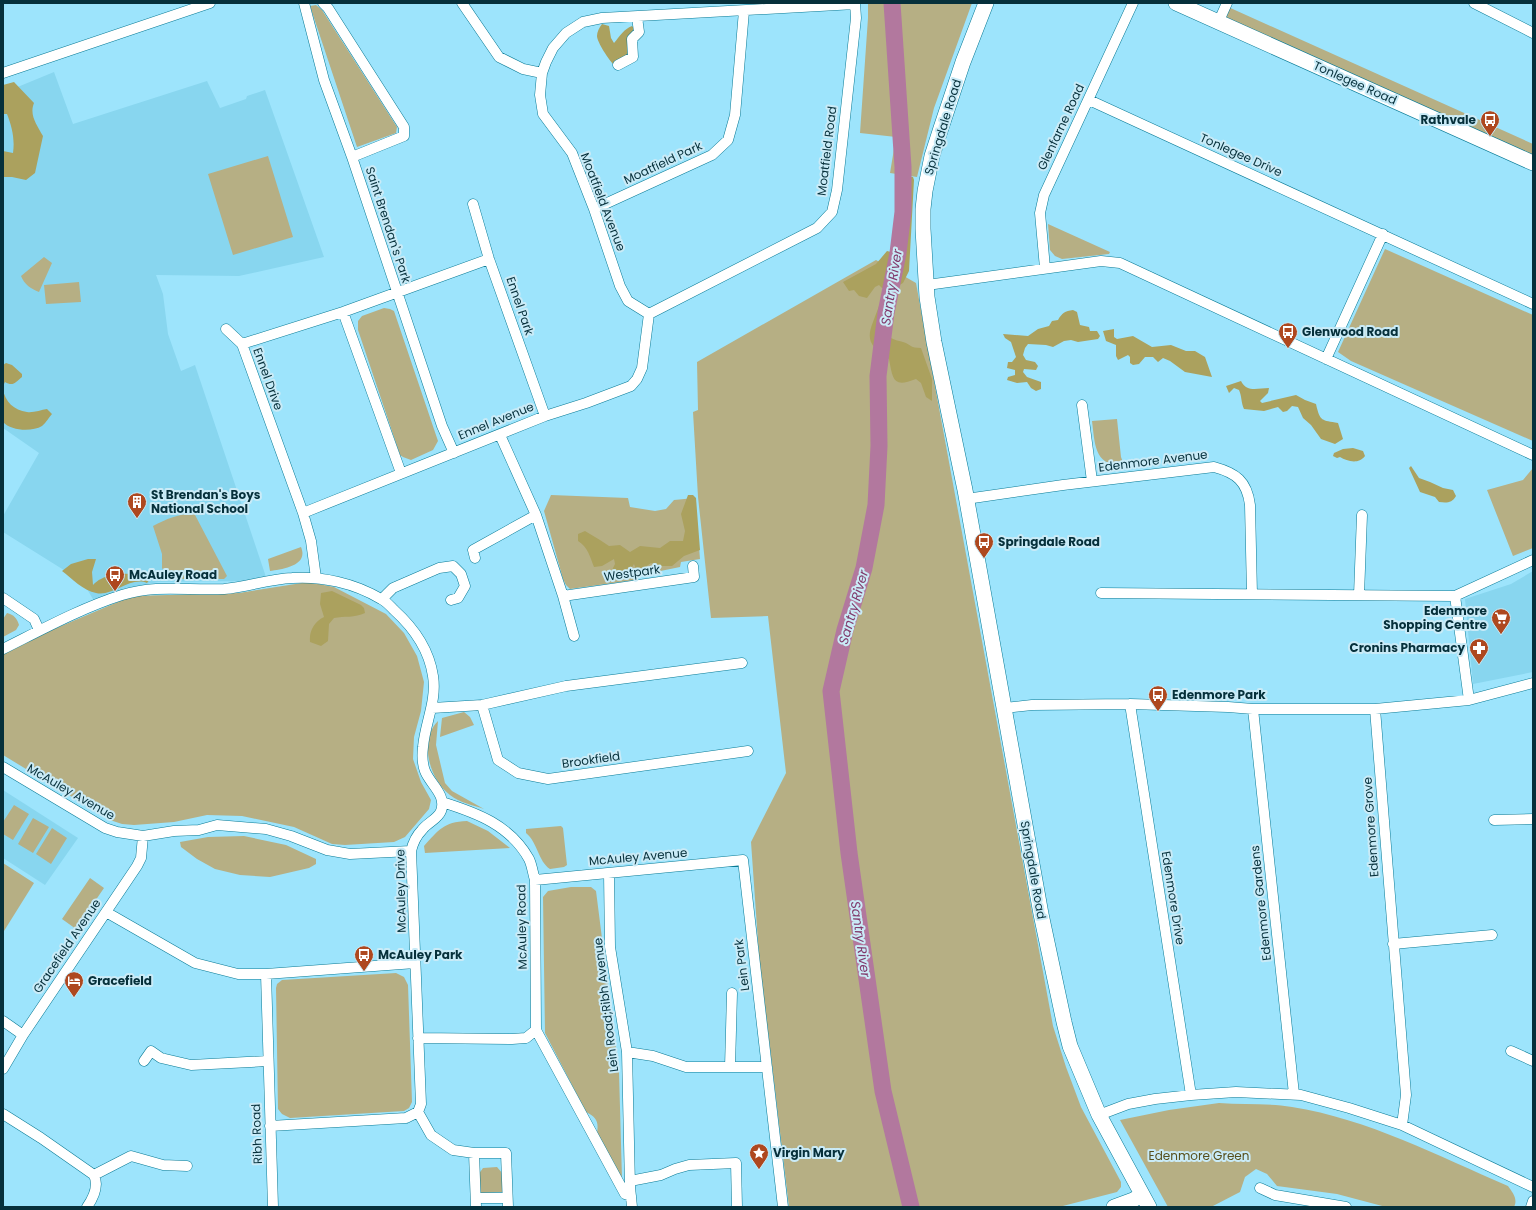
<svg xmlns="http://www.w3.org/2000/svg" width="1536" height="1210" font-family="Poppins,sans-serif">
	<rect width="100%" height="100%" fill="#9de4fc"/>
	<!-- built -->
	<path fill="#88d6ef" d="M54,72L73,124L207,81L220,108L246,99L247,96L265,90L324,257L239,276L156,275L163,294L168,334L181,371L195,365L266,577L245,581L158,582L125,588L94,601L83,582L3,532V516L39,453L3,428V93Z
		M1533,571V672L1473,684L1465,599L1511,584Z
		M3,790L78,838L45,885L3,858Z"/>
	<!-- green -->
	<path fill="#b6af84" d="M868,3H972L934,108L917,177L890,173L896,137L860,133L868,18Z
		M316,5L322,10L397,127L396,133L357,147L310,6Z
		M1226,6L1533,144V163L1218,23Z
		M268,156L293,237L233,255L208,174Z
		M1048,224L1110,252L1109,254L1062,259L1055,256L1050,250Z
		M1385,249L1533,315V441L1351,361L1338,352Z
		M44,257L52,263L39,292C31,289 24,284 21,276Z
		M876,260L916,283L1053,1026L1066,1067L1081,1107L1121,1182V1187L1117,1192L1059,1207H789L759,956L751,842L786,773L768,616L711,618L698,497L693,412L698,410L697,362Z
		M79,282L81,302L46,304L44,285Z
		M384,308L390,309L394,311L438,441L433,450L411,460L403,457L400,455L358,330V321L362,316Z
		M1117,419L1121,457L1124,465C1094,467 1095,444 1092,421Z
		M1533,468V548L1513,556L1487,490L1523,480Z
		M551,495L628,498L630,507L655,511L666,509L674,500L695,498L700,559L681,562L680,567L636,576L635,580L570,589L566,585L563,579L544,511Z
		M194,513L227,576L224,579H169L162,568V554L153,526C166,519 179,514 194,513Z
		M301,547C309,566 282,569 270,571L268,559Z
		M308,582L334,587L386,614L404,633L417,656L424,682L421,711L414,737L413,759L421,782L431,800L429,809L405,837L394,842L345,845L332,844L294,827L242,816L207,815L174,822L134,825L122,824L110,820L3,755V654L47,632L132,596L239,593Z
		M7,613C14,615 17,618 19,625L16,630L3,637V619Z
		M464,712L470,717L474,725L440,737L442,718Z
		M438,721L436,745L445,783L452,791L484,809C473,805 460,803 450,795C430,780 418,741 438,721Z
		M14,805L29,814L13,840L3,834V822Z
		M33,818L49,827L33,853L18,844Z
		M467,821L488,831L510,848L425,853L424,846C439,830 443,822 467,821Z
		M561,826L563,828L567,865L564,867L550,869C538,861 538,843 526,833V829Z
		M52,828L67,838L51,864L36,854Z
		M244,836L286,845L316,859V864L309,868L270,877L240,875L215,869L197,859L181,847L180,842L208,837Z
		M3,863L34,883L4,931L3,930Z
		M90,878L104,888L76,929L62,919Z
		M571,887H591L596,891L619,1072L622,1179L597,1133C599,1121 596,1117 586,1112L545,1033L543,897L548,891Z
		M396,973L404,977L408,985L412,1102L409,1108L404,1111L290,1118L282,1114L278,1109L276,988L277,984L282,980Z
		M1219,1103C1243,1105 1268,1103 1292,1107C1368,1119 1438,1156 1508,1186C1513,1193 1518,1199 1514,1207H1386L1337,1194L1277,1186L1267,1174L1256,1169L1245,1177L1240,1192L1211,1207H1168L1120,1120L1169,1110Z
		M497,1167L503,1174L504,1192L479,1193L478,1175L483,1168Z"/>
	<!-- forest -->
	<path fill="#aba15e" d="M602,24L609,26L611,38L614,43C620,36 624,29 632,26L636,31L637,54L614,65C609,60 597,42 597,36C597,32 599,28 602,24Z
		M14,82L34,103C29,115 37,125 43,136L35,173L26,180L12,177H3V151L13,153C15,139 12,127 7,114H3V85Z
		M898,175L913,177L914,180L909,271L903,283L894,288H882L879,285L875,287L867,298L859,296L854,290L849,291L843,282L876,264L887,251L891,252L897,199Z
		M892,304C893,313 883,332 891,338C894,340 900,341 903,342C912,345 910,348 921,348L932,379V401L926,397L921,383L916,379C893,388 893,380 889,359C861,341 869,334 879,306Z
		M1073,310L1077,312L1080,325L1089,327L1090,331H1097L1100,336L1098,339L1078,342L1071,340L1064,341L1053,347L1046,345L1028,344L1025,348L1023,355L1026,360L1035,362L1038,366L1036,370L1024,369L1023,372L1027,377L1041,382V389L1036,391L1031,388L1027,382L1017,383L1007,380L1008,377L1015,375V370L1007,368L1008,362H1012L1016,357L1011,342L1005,338L1003,334L1028,336L1038,329L1049,326L1052,321L1058,320C1062,313 1065,311 1073,310Z
		M1114,329V337L1117,339L1133,336L1152,347L1171,345L1186,351H1195L1205,357L1212,377L1185,372L1170,361L1163,358L1158,362L1153,357H1145L1139,364L1133,365L1130,363V357L1128,355L1118,360L1116,356V345L1106,341L1103,331Z
		M6,363L12,365L22,374V377C16,382 13,387 5,382L3,386V365Z
		M1241,381C1247,393 1258,388 1269,388L1268,393L1260,401L1262,403L1296,395L1305,400L1316,404C1320,422 1322,420 1338,423L1343,439L1335,444L1321,439L1311,425L1303,418L1298,407L1292,406L1287,411L1283,412L1278,407L1264,411L1244,409C1241,403 1242,397 1239,390L1234,388L1229,393L1226,386Z
		M3,389C5,402 14,410 27,412C33,413 41,410 47,409L52,414C49,417 46,423 42,426C32,432 11,431 3,422Z
		M1353,448L1363,451L1365,456C1358,465 1347,461 1340,457L1337,458L1333,456L1334,453L1343,449Z
		M1411,466L1419,478L1430,482L1443,488L1453,490L1456,496C1452,503 1447,503 1439,502L1435,497L1420,492L1409,468Z
		M688,495H693L696,498L700,550L684,556L672,566H656L651,563L641,570L636,569L634,564L626,577L615,579L612,570L615,564L614,559L602,566L594,567C590,557 588,547 578,541V534L585,531L600,540L609,546L620,545L630,552L640,546L660,548L670,541H683L685,531L681,514Z
		M88,559H96L92,572L93,585C95,583 98,580 101,579C115,572 135,573 150,577V579L147,583C130,576 113,597 96,593C84,591 71,578 62,571L71,564Z
		M332,591L361,605L364,608L365,613C355,618 344,616 334,618L329,624L328,641L321,646L310,642C309,631 314,622 324,617L320,604L321,593Z"/>
	<g fill="none" stroke-linecap="round" stroke-linejoin="round">
		<!-- river -->
		<path stroke="#b2789e" stroke-width="17" d="M892,3L903,167V212L898,253L886,313L878,376L879,446L876,505L864,568L845,630L831,691L849,853L883,1091L911,1207"/>
		<!-- street casing -->
		<g stroke="#097b96" stroke-width="11">
			<path id="street" d="M304,3L324,80L352,157L442,426L454,453
				M323,3L328,8L404,127V136L352,157
				M462,3L499,57L523,69L542,73
				M1474,3L1533,33
				M1218,23L1227,3
				M618,65L633,57L632,39L639,32L637,17
				M3,73L210,3
				M1089,100L1533,304
				M473,204L489,259L545,416
				M594,209L712,155L728,140L735,115L744,11
				M1045,268L1040,213L1044,195L1133,3
				M927,285L1101,261L1120,263L1533,455
				M343,312L401,473
				M649,314L628,301L620,286L594,209L572,153L543,114L540,95L542,73L546,62L553,48L566,33L583,22L602,18L855,4
				M649,314L817,228L832,212L837,190L856,18L855,3
				M226,329L242,344
				M1326,359L1383,234
				M1082,405L1092,481
				M500,435L536,515L563,596L574,636
				M966,499L1063,485L1214,467C1236,473 1247,481 1250,505L1252,594
				M303,513L545,416L586,403L631,386L637,379L642,368L649,314
				M475,558L473,550L536,515
				M316,578L311,541L303,513L242,344L343,312L489,259
				M1101,593L1455,596L1533,560
				M1359,595L1362,515
				M563,596L694,577L693,566
				M1455,596L1469,700
				M3,598L34,619L39,630
				M382,599L393,588L439,568L453,566L461,574L465,586L458,598L451,600
				M3,649C41,630 81,608 122,595C157,584 189,591 224,589C247,587 269,579 292,578C322,576 354,583 381,599C386,601 390,606 394,610C414,628 429,649 433,676C437,701 425,723 423,747C422,755 422,763 425,771C430,784 447,795 441,811C438,819 427,823 422,830C416,836 413,843 411,851L421,1104L418,1112L406,1118L270,1126
				M1130,704L1191,1095
				M482,705L498,760L518,773L548,779L748,751
				M432,708L482,705L566,686L742,663
				M1005,708L1032,705L1130,704L1228,707L1253,709H1375L1469,700L1533,683
				M1253,709L1294,1094
				M1375,709L1406,1095L1402,1125
				M3,767L105,828L117,832L143,836L174,831L199,830L217,825L266,829L291,836L327,850L350,854L411,851
				M442,802C477,813 510,825 529,859C532,865 533,874 535,880L536,1030L625,1194L631,1196
				M1494,820L1533,819
				M609,873L610,947L627,1052L630,1187L632,1207
				M535,880L743,860L783,1207
				M106,912L195,963L238,974H266L415,963
				M1393,944L1492,935
				M266,974L273,1207
				M3,1021L23,1035
				M418,1038L512,1039L526,1038L536,1030
				M1511,1051L1533,1061
				M627,1052L653,1056L686,1067H767
				M144,1061L151,1051L161,1058L191,1065L268,1061
				M730,1067L732,993
				M3,1069L23,1035L137,866L141,858L143,836
				M418,1112L431,1135L453,1150L474,1153H506L508,1207
				M3,1114L41,1138L94,1175C99,1186 94,1197 87,1207
				M1099,1115L1128,1104L1155,1099L1191,1095L1236,1092L1301,1095L1349,1108L1402,1125L1533,1187
				M474,1153L476,1207
				M94,1175L131,1156L163,1165L187,1166
				M630,1181L661,1175L675,1169L689,1165L736,1163L737,1207
				M1260,1188L1275,1195L1346,1207
				M476,1198H507
				M1531,1207L1533,1201"/>
		</g>
		<!-- secondary casing -->
		<g stroke="#097b96" stroke-width="16">
			<path id="secondary" d="M986,3L963,62L941,128L932,156L925,191L923,209V229L927,297L934,342L965,490L1041,914L1064,1022L1070,1046L1099,1115L1149,1207
				M1176,3L1533,163
				M1114,1207L1133,1200L1142,1195"/>
		</g>
		<!-- street -->
		<use href="#street" stroke="#fff" stroke-width="10"/>
		<!-- secondary -->
		<use href="#secondary" stroke="#fff" stroke-width="15"/>
	</g>
	<!-- icons -->
	<defs>
		<g id="bus-pin" transform="scale(1)"><path d="M0 17L-7.5 6A9.5 9.5 0 1 1 7.5 6Z" fill="#ae481f" stroke="#caebf7"/><path d="M-5-6H5V4H4V6H2V4H-2V6H-4V4H-5ZM-3.5-4V0h7V-4ZM-3.5 1.2v1.5H-2V1.2ZM2 1.2v1.5H3.5V1.2Z" fill="#fff"/></g>
		<g id="building-pin" transform="scale(1)"><path d="M0 17L-7.5 6A9.5 9.5 0 1 1 7.5 6Z" fill="#ae481f" stroke="#caebf7"/><path d="M-4-6H4V6H1V3H-1V6H-4ZM-2.5-4.3h1.7v1.8h-1.7ZM.8-4.3h1.7v1.8H.8ZM-2.5-1h1.7V.8h-1.7ZM.8-1h1.7V.8H.8Z" fill="#fff"/></g>
		<g id="supermarket-pin" transform="scale(1)"><path d="M0 17L-7.5 6A9.5 9.5 0 1 1 7.5 6Z" fill="#ae481f" stroke="#caebf7"/><path d="M-6-5.5h2.5l.6 2H6L4.5 2H-2.5L-4.4-4H-6ZM-1.5 3.2a1.3 1.3 0 1 0 .1 0ZM3 3.2a1.3 1.3 0 1 0 .1 0Z" fill="#fff"/></g>
		<g id="pharmacy-pin" transform="scale(1)"><path d="M0 17L-7.5 6A9.5 9.5 0 1 1 7.5 6Z" fill="#ae481f" stroke="#caebf7"/><path d="M-2-6h4v4h4v4h-4v4h-4v-4h-4v-4h4Z" fill="#fff"/></g>
		<g id="hotel-pin" transform="scale(1)"><path d="M0 17L-7.5 6A9.5 9.5 0 1 1 7.5 6Z" fill="#ae481f" stroke="#caebf7"/><path d="M-6-4.5h1.5V1H6V5H4.5V3h-9V5H-6ZM-4 0a1.8 1.8 0 1 1 3.6 0ZM.5 0V-2.5h3Q6-2.5 6 0Z" fill="#fff"/></g>
		<g id="sight-pin" transform="scale(1)"><path d="M0 17L-7.5 6A9.5 9.5 0 1 1 7.5 6Z" fill="#ae481f" stroke="#caebf7"/><path d="M0-6L1.8-2.2L6-1.7L2.9 1.2L3.7 5.4L0 3.3L-3.7 5.4L-2.9 1.2L-6-1.7L-1.8-2.2Z" fill="#fff"/></g>
	</defs>
	<g fill-rule="evenodd">
		<use href="#bus-pin" x="1490" y="120"/>
		<use href="#bus-pin" x="1288" y="332"/>
		<use href="#building-pin" x="137" y="502"/>
		<use href="#bus-pin" x="984" y="542"/>
		<use href="#bus-pin" x="115" y="575"/>
		<use href="#supermarket-pin" x="1501" y="618"/>
		<use href="#pharmacy-pin" x="1479" y="648"/>
		<use href="#bus-pin" x="1158" y="695"/>
		<use href="#bus-pin" x="364" y="955"/>
		<use href="#hotel-pin" x="74" y="981"/>
		<use href="#sight-pin" x="759" y="1153"/>
	</g>
	<g text-anchor="middle" stroke-width="4" stroke-linejoin="round" paint-order="stroke">
		<!-- street labels -->
		<g font-size="12" fill="#06303b" stroke="#caebf7">
			<text transform="translate(1355 83) rotate(24)" y="4">Tonlegee Road</text>
			<text transform="translate(943 127) rotate(-73)" y="4">Springdale Road</text>
			<text transform="translate(1061 127) rotate(-65)" y="4">Glenfarne Road</text>
			<text transform="translate(827 151) rotate(-83)" y="4">Moatfield Road</text>
			<text transform="translate(1241 155) rotate(24)" y="4">Tonlegee Drive</text>
			<text transform="translate(663 163) rotate(-25)" y="4">Moatfield Park</text>
			<text transform="translate(603 202) rotate(69)" y="4">Moatfield Avenue</text>
			<text transform="translate(388 225) rotate(72)" y="4">Saint Brendan's Park</text>
			<text transform="translate(520 306) rotate(71)" y="4">Ennel Park</text>
			<text transform="translate(268 379) rotate(70)" y="4">Ennel Drive</text>
			<text transform="translate(496 421) rotate(-22)" y="4">Ennel Avenue</text>
			<text transform="translate(1153 461) rotate(-7)" y="4">Edenmore Avenue</text>
			<text transform="translate(632 573) rotate(-8)" y="4">Westpark</text>
			<text transform="translate(591 760) rotate(-8)" y="4">Brookfield</text>
			<text transform="translate(71 792) rotate(30)" y="4">McAuley Avenue</text>
			<text transform="translate(1371 827) rotate(-94)" y="4">Edenmore Grove</text>
			<text transform="translate(638 857) rotate(-5)" y="4">McAuley Avenue</text>
			<text transform="translate(1033 870) rotate(80)" y="4">Springdale Road</text>
			<text transform="translate(401 891) rotate(-91)" y="4">McAuley Drive</text>
			<text transform="translate(1173 898) rotate(81)" y="4">Edenmore Drive</text>
			<text transform="translate(1261 903) rotate(-96)" y="4">Edenmore Gardens</text>
			<text transform="translate(522 927) rotate(-91)" y="4">McAuley Road</text>
			<text transform="translate(67 946) rotate(-56)" y="4">Gracefield Avenue</text>
			<text transform="translate(742 965) rotate(-97)" y="4">Lein Park</text>
			<text transform="translate(606 1005) rotate(-97)" y="4">Lein Road;Ribh Avenue</text>
			<text transform="translate(257 1134) rotate(-92)" y="4">Ribh Road</text>
		</g>
		<!-- poi labels -->
		<g font-size="12" font-weight="bold" fill="#06303b" stroke="#caebf7" text-anchor="start">
			<text x="1476" y="124" text-anchor="end">Rathvale</text>
			<text x="1302" y="336">Glenwood Road</text>
			<text x="151" y="499">St Brendan's Boys<tspan x="151" dy="14">National School</tspan></text>
			<text x="998" y="546">Springdale Road</text>
			<text x="129" y="579">McAuley Road</text>
			<text x="1487" y="615" text-anchor="end">Edenmore<tspan x="1487" dy="14">Shopping Centre</tspan></text>
			<text x="1465" y="652" text-anchor="end">Cronins Pharmacy</text>
			<text x="1172" y="699">Edenmore Park</text>
			<text x="378" y="959">McAuley Park</text>
			<text x="88" y="985">Gracefield</text>
			<text x="773" y="1157">Virgin Mary</text>
		</g>
		<!-- park labels -->
		<g font-size="12" fill="#574f1c" stroke="#caebf7">
			<text x="1199" y="1160">Edenmore Green</text>
		</g>
		<!-- water labels -->
		<g font-size="13" font-style="italic" fill="#81396b" stroke="#caebf7">
			<text transform="translate(891 287) rotate(-81)" y="5">Santry River</text>
			<text transform="translate(853 607) rotate(-74)" y="5">Santry River</text>
			<text transform="translate(861 939) rotate(82)" y="5">Santry River</text>
		</g>
	</g>
	<!-- border -->
	<rect width="1536" height="1210" fill="none" stroke="#06303b" stroke-width="8"/>
</svg>
